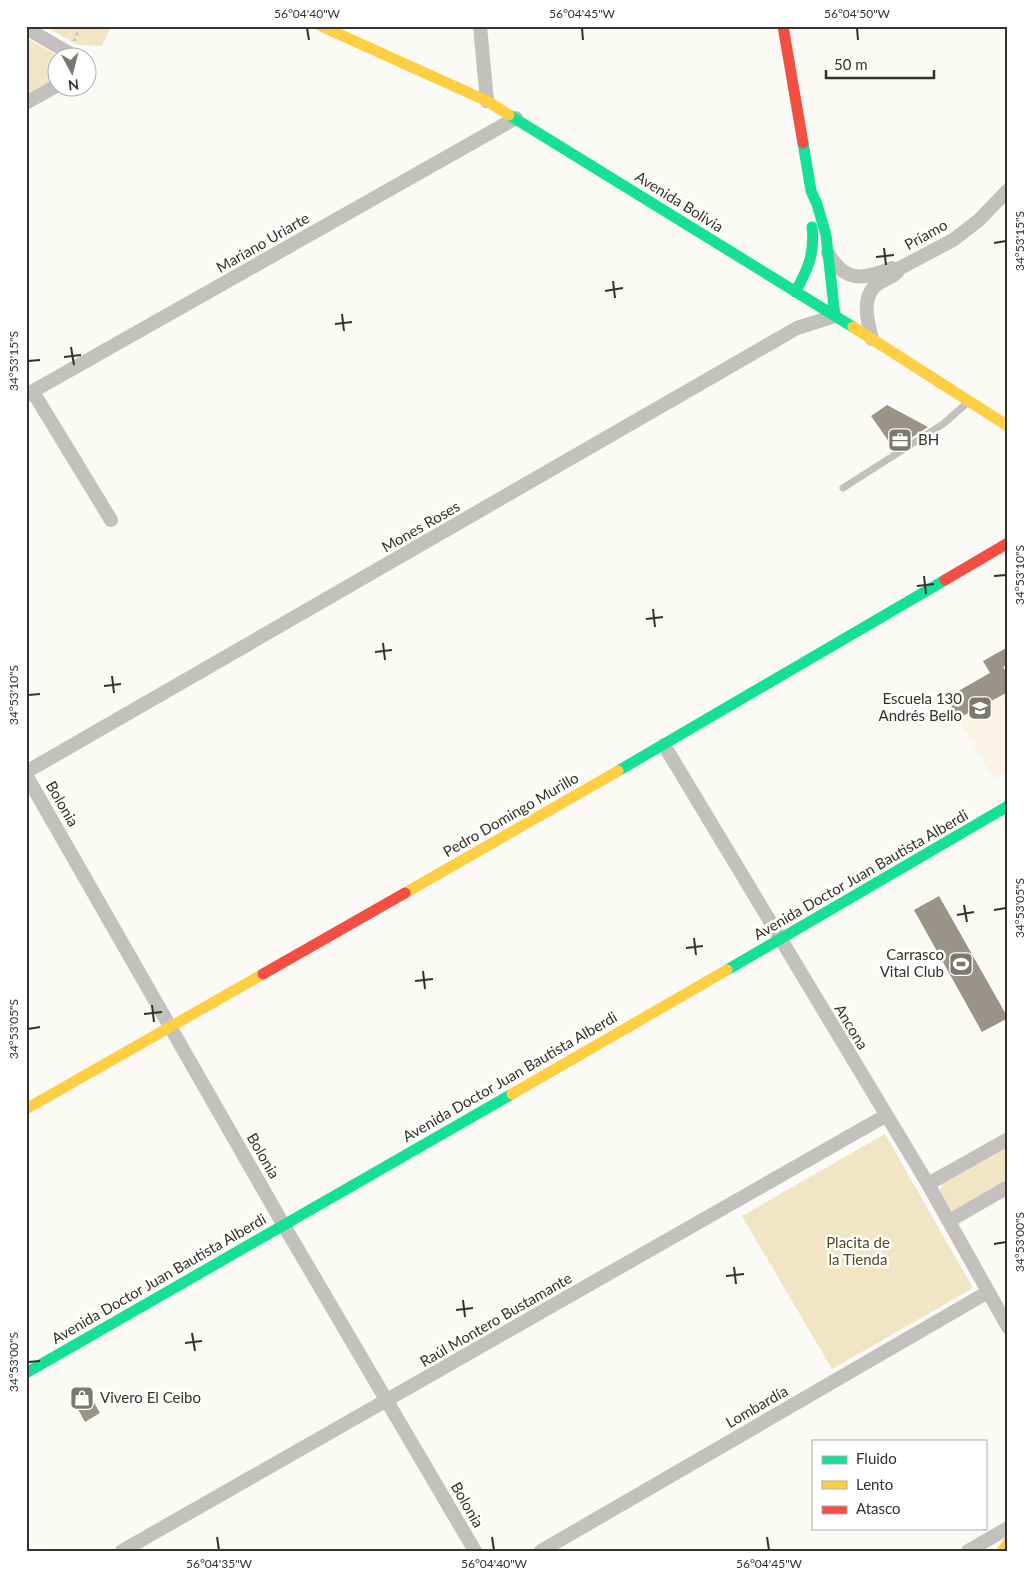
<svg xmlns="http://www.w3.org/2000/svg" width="1034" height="1577" font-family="Lato,sans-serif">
	<rect width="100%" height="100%" fill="#fcfaf6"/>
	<!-- built -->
	<path fill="#fbf4e4" d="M1008,647V771L994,779L946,698L989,673L983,661Z"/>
	<!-- green -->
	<path fill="#f2e5c6" d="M52,26H111L102,46L78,45L51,30Z
		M26,38L60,57L58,58L57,77L26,97Z
		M885,1134L973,1288L832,1369L742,1216Z
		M1008,1147V1184L954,1212L948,1206L940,1190L943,1183Z"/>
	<!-- building -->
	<path fill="#989489" d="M887,405L928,427L894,449L871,416Z
		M1008,647V664L1003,667L1008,675V692L959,718L946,698L990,673L983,661Z
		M939,896L1008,1018L982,1032L914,910Z
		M88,1392L100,1413L85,1422L73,1400Z"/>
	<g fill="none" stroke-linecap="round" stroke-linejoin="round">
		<!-- path -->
		<path stroke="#c4c3c0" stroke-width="2.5" stroke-dasharray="2.5 4" stroke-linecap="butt" d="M74,41L80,26"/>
		<!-- lane -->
		<path stroke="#c2c1be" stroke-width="7" d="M843,488L943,424L967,403"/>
		<!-- street -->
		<path stroke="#c2c1be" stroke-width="14" d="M480,26L487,101
			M26,28L69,53L72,58
			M26,103L58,85
			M828,253C845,284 865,279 892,268
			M872,339C868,323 861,299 875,286C884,278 894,279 900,268L953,240L978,221L1008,190
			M33,392L111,520
			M26,395L516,118
			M664,745L928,1184L1008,1327
			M26,772L797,328L835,316
			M26,775L283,1224L475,1551
			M928,1184L1008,1139
			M949,1221L1008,1187
			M122,1551L885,1116
			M541,1551L988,1292
			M968,1551L1008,1528"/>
		<!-- fast -->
		<path stroke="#16e098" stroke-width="11" d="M509,115L853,327
			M803,143L811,191L817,204L826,235L835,316
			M795,292C808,270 815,253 812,227
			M618,771L945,580
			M727,970L1008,806
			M26,1373L512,1094"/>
		<!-- slow -->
		<path stroke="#ffcf43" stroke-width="11" d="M321,26L487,101L509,115
			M853,327L1008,426
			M405,893L618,771
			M512,1094L727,970
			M26,1109L263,974
			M1002,1551L1008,1543"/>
		<!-- jam -->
		<path stroke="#f24e42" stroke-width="11" d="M783,26L803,143
			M945,580L1008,543
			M263,974L405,893"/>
	</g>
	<!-- ticks -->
	<path fill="none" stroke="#35322a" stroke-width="2" d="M307,28L309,40M582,28L583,40M857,28L858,40M994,243L1006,241M884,248L886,265M876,257L894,255M613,281L615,298M605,291L623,288M342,314L344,331M335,324L352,322M71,347L74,365M64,357L81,355M28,361L40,360M924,576L926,594M994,576L1006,575M917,586L934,584M653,609L655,627M646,619L663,617M383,643L385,660M375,652L392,650M112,676L114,693M104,686L121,684M28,695L40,694M964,905L967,922M994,910L1006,908M957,915L974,912M694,938L696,955M686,948L703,946M423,971L425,989M415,981L433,979M152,1005L154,1022M144,1014L162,1012M28,1029L40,1027M994,1244L1006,1242M734,1267L736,1284M726,1276L744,1274M463,1300L465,1317M456,1310L473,1308M192,1333L195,1351M185,1343L202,1341M28,1362L40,1361M217,1537L219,1550M492,1537L494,1550M767,1537L769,1550"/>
	<!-- icons -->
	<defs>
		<g id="office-square" transform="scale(1.25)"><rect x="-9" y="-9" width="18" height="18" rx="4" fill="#7b7871" stroke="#fff"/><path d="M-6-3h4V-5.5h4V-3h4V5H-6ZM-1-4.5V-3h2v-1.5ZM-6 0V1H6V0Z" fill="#fff"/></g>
		<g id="school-square" transform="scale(1.25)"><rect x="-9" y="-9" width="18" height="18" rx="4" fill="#7b7871" stroke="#fff"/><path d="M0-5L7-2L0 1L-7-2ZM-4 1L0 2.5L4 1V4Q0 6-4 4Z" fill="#fff"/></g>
		<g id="stadium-square" transform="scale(1.25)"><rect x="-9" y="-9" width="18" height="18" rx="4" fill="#7b7871" stroke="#fff"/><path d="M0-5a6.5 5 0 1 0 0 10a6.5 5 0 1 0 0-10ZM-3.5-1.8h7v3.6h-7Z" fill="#fff"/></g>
		<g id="shop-square" transform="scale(1.25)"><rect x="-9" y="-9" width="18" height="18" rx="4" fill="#7b7871" stroke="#fff"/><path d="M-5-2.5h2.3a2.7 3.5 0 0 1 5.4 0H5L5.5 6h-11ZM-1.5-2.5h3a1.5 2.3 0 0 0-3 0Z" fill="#fff"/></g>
	</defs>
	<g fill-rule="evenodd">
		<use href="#office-square" x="900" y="440"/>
		<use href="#school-square" x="980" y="708"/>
		<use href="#stadium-square" x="961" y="964"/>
		<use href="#shop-square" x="82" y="1398"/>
	</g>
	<g text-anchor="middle" stroke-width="5" stroke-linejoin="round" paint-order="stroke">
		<!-- street labels -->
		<g font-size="15" fill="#35322a" stroke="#fff">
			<text transform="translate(679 202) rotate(32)" y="5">Avenida Bolivia</text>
			<text transform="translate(926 235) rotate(-29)" y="5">Príamo</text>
			<text transform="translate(263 243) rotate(-30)" y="5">Mariano Uriarte</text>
			<text transform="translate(421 527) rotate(-30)" y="5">Mones Roses</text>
			<text transform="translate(62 804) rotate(60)" y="5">Bolonia</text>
			<text transform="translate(511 815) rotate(-30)" y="5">Pedro Domingo Murillo</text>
			<text transform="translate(861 875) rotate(-30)" y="5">Avenida Doctor Juan Bautista Alberdi</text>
			<text transform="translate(851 1027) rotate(59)" y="5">Ancona</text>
			<text transform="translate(510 1077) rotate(-30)" y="5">Avenida Doctor Juan Bautista Alberdi</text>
			<text transform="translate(263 1156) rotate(60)" y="5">Bolonia</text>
			<text transform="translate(159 1279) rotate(-30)" y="5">Avenida Doctor Juan Bautista Alberdi</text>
			<text transform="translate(496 1320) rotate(-30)" y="5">Raúl Montero Bustamante</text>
			<text transform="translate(757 1407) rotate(-30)" y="5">Lombardía</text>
			<text transform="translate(467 1505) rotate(60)" y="5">Bolonia</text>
		</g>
		<!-- poi labels -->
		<g font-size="15" fill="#35322a" stroke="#fff" text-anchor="start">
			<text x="918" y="445">BH</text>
			<text x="962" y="704" text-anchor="end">Escuela 130<tspan x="962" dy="17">Andrés Bello</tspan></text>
			<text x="944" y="960" text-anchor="end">Carrasco<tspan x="944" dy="17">Vital Club</tspan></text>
			<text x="100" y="1403">Vivero El Ceibo</text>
		</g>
		<!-- park labels -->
		<g font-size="15" fill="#574822" stroke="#fff">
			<text x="858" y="1248">Placita de<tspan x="858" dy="17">la Tienda</tspan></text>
		</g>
	</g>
	<!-- border -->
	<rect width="1034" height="1577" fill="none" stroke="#ffffff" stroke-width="55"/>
	<!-- legend -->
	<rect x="812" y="1440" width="175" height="90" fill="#ffffff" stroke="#aeadaa"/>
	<rect x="822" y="1456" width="25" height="8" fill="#16e098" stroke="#aeadaa"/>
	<text x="856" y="1464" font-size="15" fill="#35322a">Fluido</text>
	<rect x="822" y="1481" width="25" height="8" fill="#ffcf43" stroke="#aeadaa"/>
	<text x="856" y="1490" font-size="15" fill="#35322a">Lento</text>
	<rect x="822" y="1506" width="25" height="8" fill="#f24e42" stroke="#aeadaa"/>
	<text x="856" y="1514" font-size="15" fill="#35322a">Atasco</text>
	<!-- north arrow -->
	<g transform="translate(72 72) rotate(173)"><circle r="24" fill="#ffffff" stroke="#aeadaa"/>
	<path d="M0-4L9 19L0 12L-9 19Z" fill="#7b7871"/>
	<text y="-8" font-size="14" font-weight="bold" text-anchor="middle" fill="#35322a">N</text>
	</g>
	<!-- scale -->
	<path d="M826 70v8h108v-8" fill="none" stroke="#35322a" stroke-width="2.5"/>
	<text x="834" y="70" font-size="15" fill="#35322a" stroke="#ffffff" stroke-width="4" paint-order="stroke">50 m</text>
	<rect x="28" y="28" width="978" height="1522" fill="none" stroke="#35322a" stroke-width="2"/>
	<g font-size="12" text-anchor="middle" fill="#35322a">
		<text x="307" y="18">56°04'40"W</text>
		<text x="582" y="18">56°04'45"W</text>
		<text x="857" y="18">56°04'50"W</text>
		<text transform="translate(1020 241) rotate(-90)" y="4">34°53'15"S</text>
		<text transform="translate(14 361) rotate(-90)" y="4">34°53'15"S</text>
		<text transform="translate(1020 575) rotate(-90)" y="4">34°53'10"S</text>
		<text transform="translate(14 695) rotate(-90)" y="4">34°53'10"S</text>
		<text transform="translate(1020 908) rotate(-90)" y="4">34°53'05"S</text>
		<text transform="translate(14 1029) rotate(-90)" y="4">34°53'05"S</text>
		<text transform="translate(1020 1242) rotate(-90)" y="4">34°53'00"S</text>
		<text transform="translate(14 1362) rotate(-90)" y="4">34°53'00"S</text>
		<text x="219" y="1568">56°04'35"W</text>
		<text x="494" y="1568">56°04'40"W</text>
		<text x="769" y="1568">56°04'45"W</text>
	</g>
</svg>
